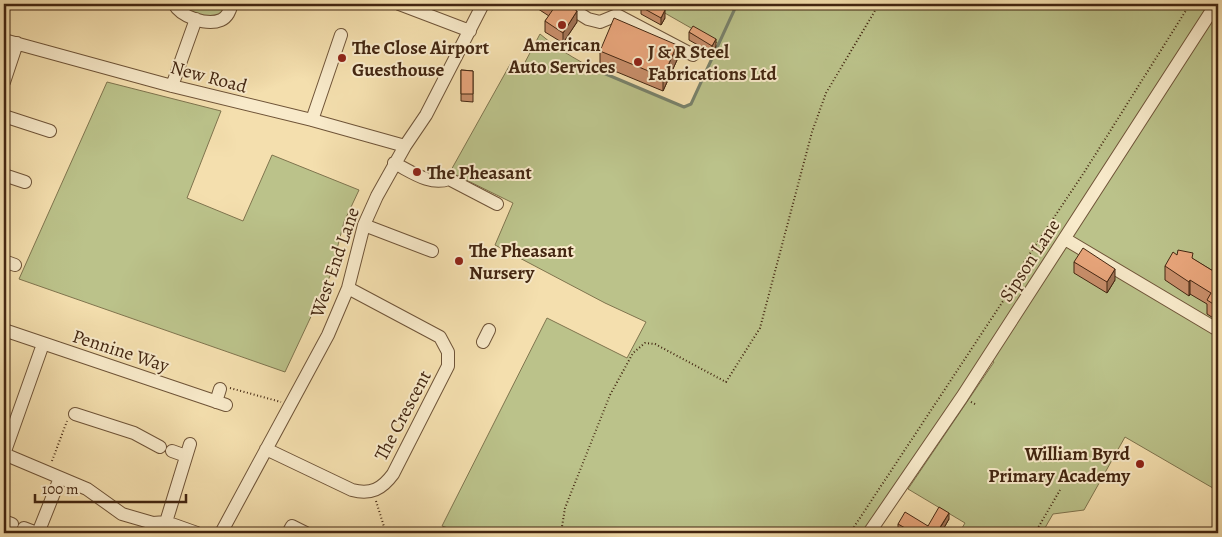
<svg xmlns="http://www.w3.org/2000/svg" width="1222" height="537" font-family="Alegreya,serif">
	<rect width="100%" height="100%" fill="#f4dfae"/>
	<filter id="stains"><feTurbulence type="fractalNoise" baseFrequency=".004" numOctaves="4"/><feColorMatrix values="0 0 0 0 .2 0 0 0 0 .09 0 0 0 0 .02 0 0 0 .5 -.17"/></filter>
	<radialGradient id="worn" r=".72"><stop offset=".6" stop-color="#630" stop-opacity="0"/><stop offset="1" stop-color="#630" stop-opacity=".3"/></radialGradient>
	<!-- green -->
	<path fill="#bbc28a" stroke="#7f744e" d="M179,4H227L223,14L209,18L185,10Z
		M649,4H1218V491L1125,437L1084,510L1053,514L1042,533H959L965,523L908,489L994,362L984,356L862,533H464L442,526L547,318L627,358L646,322L605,303L495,245L513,203L450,172L512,61L523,66L540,34C581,69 635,86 684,107L691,104L719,44Z
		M107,82L221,111L187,198L243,221L272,155L359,190L344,222L330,276L285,372L19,279Z"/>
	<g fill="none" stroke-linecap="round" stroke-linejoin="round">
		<!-- stream -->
		<path stroke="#79816a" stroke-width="3" d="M601,72L684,107L691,104L737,4"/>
		<!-- minor casing -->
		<g stroke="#6f5438" stroke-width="14">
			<path id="minor" d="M174,4C181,17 207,26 221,20C228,17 230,10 232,4
				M399,4L470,31
				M564,4L588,19L600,22L617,15L693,55
				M4,40L172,86L312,120L405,146
				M4,82L17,43
				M172,86L196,19
				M4,116L50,131
				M312,120L341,35
				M394,163C412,172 430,186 449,179L497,204
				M4,175L25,182
				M364,225L432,251
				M1065,239L1218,330
				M4,261L15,265
				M4,330L226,405
				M483,342L489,330
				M216,402L220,389
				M75,414L134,433L160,447
				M266,449L352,490C371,495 382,489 393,474L448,366V352L440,337L348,288
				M172,451L186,456
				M4,454L87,489L122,514L153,523L166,522L197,533
				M4,454L43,344
				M4,521L12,524
				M166,522L190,444
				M24,528L37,533
				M38,533L60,478
				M221,533L328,335L348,288L364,225L377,196L405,146L426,115L483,4
				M288,533L292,526L306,533
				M869,533L962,397L1216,4"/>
		</g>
		<!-- path -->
		<path stroke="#432611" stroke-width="2" stroke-dasharray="1 2.5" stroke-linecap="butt" d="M230,388L281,402
			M971,402L977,405
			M52,461L67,421
			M376,501L386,533
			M561,533L565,508L610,395L633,353L645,343L655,344L726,382L760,328L812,132L826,93L879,4
			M804,533L813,529L828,533
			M850,533L1013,286L1025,261L1085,171L1190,4
			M1035,533L1060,490"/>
		<!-- minor -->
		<use href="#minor" stroke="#f8eaca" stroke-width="12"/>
	</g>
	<!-- wall -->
	<path fill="#c88e6a" stroke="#432611" d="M532,4H566L577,22L563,43L545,32V21L549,16L532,5Z
		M641,7L665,18L661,25L641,14Z
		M689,32L716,46L712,53L689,40Z
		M600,51L677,60L663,91L600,65Z
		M461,70L473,71V102L461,101Z
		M1177,255L1193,259L1218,274V321L1207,314V304L1190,294L1189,296L1165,280V266Z
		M1074,262L1115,280L1107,293L1074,273Z
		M949,519L941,533H902L898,531V524L928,526Z"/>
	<!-- shaded-wall -->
	<path fill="#a27456" stroke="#432611" d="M665,10V18L661,25V18Z
		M577,11V22L563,43V33Z
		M716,39V46L712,53V46Z
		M677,45V60L663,91V77Z
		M1115,269V280L1107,293V282Z
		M1190,280V294L1189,296V282Z
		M949,513V519L941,533H937Z"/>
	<!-- building -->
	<path fill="#e8a57b" stroke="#432611" d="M547,4H566L577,11L563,33L545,21L554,8Z
		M642,4H653L665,10L661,18L641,7Z
		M614,18L677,45L663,77L600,51Z
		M693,26L716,39L712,46L689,32Z
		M461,70L473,71V94H461Z
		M1083,248L1115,269L1107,282L1074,262Z
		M1178,250L1193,253L1192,258L1218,274V307L1207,300L1211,293L1190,280L1189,282L1165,266L1173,252L1177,255Z
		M939,507L949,513L937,532L939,533H914L898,524L905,512L928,526Z"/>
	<!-- markers -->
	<g fill="#8f2418" stroke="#f8eaca" stroke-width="2">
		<circle cx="562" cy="25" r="5"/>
		<circle cx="342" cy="58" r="5"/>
		<circle cx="638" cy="62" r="5"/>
		<circle cx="417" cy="172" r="5"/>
		<circle cx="459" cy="261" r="5"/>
		<circle cx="1140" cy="464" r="5"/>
	</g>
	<g text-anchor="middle" stroke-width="4" stroke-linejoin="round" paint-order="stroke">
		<!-- poi labels -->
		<g font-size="19" font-weight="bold" fill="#432611" stroke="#f8eaca" text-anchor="start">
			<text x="562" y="51" text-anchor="middle">American<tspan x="562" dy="22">Auto Services</tspan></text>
			<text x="352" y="54">The Close Airport<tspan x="352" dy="22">Guesthouse</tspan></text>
			<text x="648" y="58">J &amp; R Steel<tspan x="648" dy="22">Fabrications Ltd</tspan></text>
			<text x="427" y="179">The Pheasant</text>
			<text x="469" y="257">The Pheasant<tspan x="469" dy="22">Nursery</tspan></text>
			<text x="1130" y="460" text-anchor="end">William Byrd<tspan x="1130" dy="22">Primary Academy</tspan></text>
		</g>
		<!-- street labels -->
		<g font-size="19" fill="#432611" stroke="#f8eaca">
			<text transform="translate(209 76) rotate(15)" y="7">New Road</text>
			<text transform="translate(1029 260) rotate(-57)" y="7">Sipson Lane</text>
			<text transform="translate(334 262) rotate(-71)" y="7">West End Lane</text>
			<text transform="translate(121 350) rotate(18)" y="7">Pennine Way</text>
			<text transform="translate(402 415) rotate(-62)" y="7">The Crescent</text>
		</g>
	</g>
	<!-- margin -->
	<rect width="1222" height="537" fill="none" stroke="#f4dfae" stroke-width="20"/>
	<rect x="5" y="5" width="1212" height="527" fill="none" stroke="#432611" stroke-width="2.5"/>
	<rect x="10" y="10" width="1202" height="517" fill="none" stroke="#432611"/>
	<!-- scale -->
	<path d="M35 494v8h151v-8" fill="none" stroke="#432611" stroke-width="2.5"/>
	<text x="42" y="494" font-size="15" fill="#432611" stroke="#f8eaca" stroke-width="4" paint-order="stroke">100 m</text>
	<rect width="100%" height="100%" filter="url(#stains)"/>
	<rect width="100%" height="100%" fill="url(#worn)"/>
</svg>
